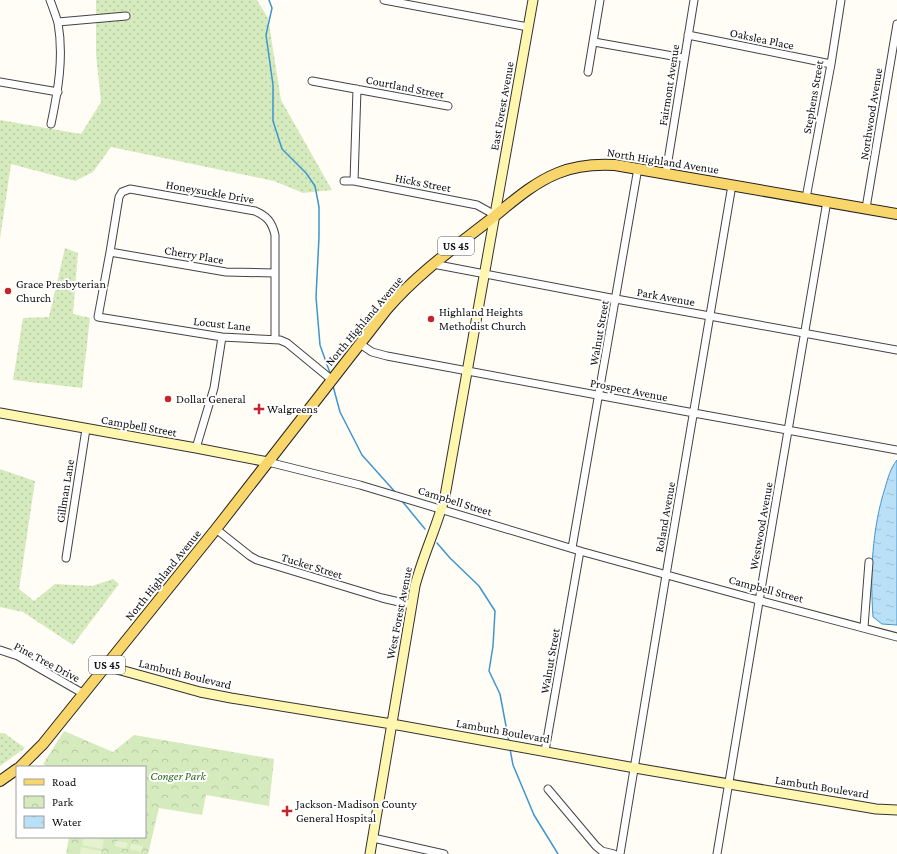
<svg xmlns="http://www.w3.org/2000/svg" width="897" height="854" font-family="'Crimson Pro',serif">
	<defs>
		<pattern id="grass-dots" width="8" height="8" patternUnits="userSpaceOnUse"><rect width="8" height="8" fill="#d5ebbd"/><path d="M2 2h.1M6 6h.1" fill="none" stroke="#b6c8a1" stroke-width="1.8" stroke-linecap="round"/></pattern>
		<pattern id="park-crowns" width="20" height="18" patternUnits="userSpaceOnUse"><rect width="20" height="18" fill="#d5ebbd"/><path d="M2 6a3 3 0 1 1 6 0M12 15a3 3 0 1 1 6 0" fill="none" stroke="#b6c8a1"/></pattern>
		<pattern id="water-ripples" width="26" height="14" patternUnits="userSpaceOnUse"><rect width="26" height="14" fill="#b9e0f7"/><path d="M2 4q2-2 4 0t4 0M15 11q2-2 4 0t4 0" fill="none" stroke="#9ebfd3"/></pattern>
	</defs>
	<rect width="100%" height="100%" fill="#fffdf5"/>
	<!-- grass -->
	<path fill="url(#grass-dots)" d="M96,0H257L268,18L281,100L332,190L303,193L274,181L111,147L93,172L75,181L11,164L0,239V120L81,134L101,102L96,54Z
		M65,248L78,253L73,314L90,318L82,388L13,380L23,318L49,317Z
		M0,469L35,481L19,589L34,601L55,584L92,586L113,579L119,584L73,645L23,612L0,607Z
		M0,733H4L25,748L0,766Z"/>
	<!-- park -->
	<path fill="url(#park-crowns)" d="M64,731L113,752L134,735L274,759L269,806L206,795L202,815L159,808L148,854H66L69,837H145V767H47L43,764Z"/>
	<!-- pitch -->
	<path fill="#e6f2cf" d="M84,837H92L104,840L102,849L82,845Z
		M116,841L128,843L126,849L115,846Z
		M131,844L143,846L141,852L130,849Z
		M81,847L101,851V854H80Z"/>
	<!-- water -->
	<path fill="url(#water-ripples)" stroke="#3f96cf" d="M897,460V625L882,624L873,617C870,574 872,529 885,488C888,478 890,469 897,460Z"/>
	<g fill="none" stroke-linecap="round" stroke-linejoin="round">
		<!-- stream -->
		<path stroke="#3f96cf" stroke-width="1.5" d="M269,0L272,8L266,35L273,85V121L282,149L306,173L315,186L319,207V237L316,297L320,345L330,373
			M333,386L340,412L362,455L396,493
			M402,501L425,529
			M437,543L450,558L479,586L495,611L493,646L489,671L500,694L509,742
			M510,749L513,765L534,815L558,854"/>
		<!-- street casing -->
		<g stroke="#444" stroke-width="9">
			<path id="street" d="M50,0C53,8 56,16 58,23C64,57 58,91 51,124
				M384,0L528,27
				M58,22L126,16
				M688,35L831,64
				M594,42L684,58
				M588,72L600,0
				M312,81L448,106
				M0,82L58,92
				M666,173L694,0
				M344,181H354L477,205L495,215
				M354,181L357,89
				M806,198L831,64L841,0
				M866,208L897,24
				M110,252L226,272L274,273
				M433,264L616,299L897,350
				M275,339V235C272,222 267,216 255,211L130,189L122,192L119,197L110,252L98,317L222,337L280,340L287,343L332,380
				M360,344L372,352L387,356L694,413L897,450
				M196,448L214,388L222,337
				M268,462L360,485L580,551L758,600L897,637
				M216,529L250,556L257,560L382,598L412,605
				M572,548L638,168
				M66,558L86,429
				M864,627L869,562
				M0,650L18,656L84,694
				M545,751L580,551
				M548,789L596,846L602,851L614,854
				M373,838L444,854
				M620,854L666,575L732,185
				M717,854C752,636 791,419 827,201"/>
		</g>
		<!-- secondary casing -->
		<g stroke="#333" stroke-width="11">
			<path id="secondary" d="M0,413L196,448L268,462
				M106,666L200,692L231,698L392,724L635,768L876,809L897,810
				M370,854L415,586C423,555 437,527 445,496L533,0"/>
		</g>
		<!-- primary casing -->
		<g stroke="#222" stroke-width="12">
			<path id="primary" d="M20,767L43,744L216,529L387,309C417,274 455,247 491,219C512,202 533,183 558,173C577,165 596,164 615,165L897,214
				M0,781L17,769"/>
		</g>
		<!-- street -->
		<use href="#street" stroke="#fff" stroke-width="7"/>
		<!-- secondary -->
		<use href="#secondary" stroke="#fff6b0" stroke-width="9"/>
		<!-- primary -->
		<use href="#primary" stroke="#f9d66b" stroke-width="10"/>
	</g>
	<!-- markers -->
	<g fill="#c4262e" stroke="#fff" stroke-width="1.5">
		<circle cx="8" cy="291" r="4"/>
		<circle cx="431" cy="319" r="4"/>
		<circle cx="168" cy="399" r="4"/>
		<path d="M257 403h4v4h4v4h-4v4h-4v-4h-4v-4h4z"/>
		<path d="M285 805h4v4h4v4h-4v4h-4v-4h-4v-4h4z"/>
	</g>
	<g text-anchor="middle" stroke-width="4" stroke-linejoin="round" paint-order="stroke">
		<!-- shield labels -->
		<g fill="#fff" stroke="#585858" stroke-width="1">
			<rect x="438" y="237" width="36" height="18" rx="3"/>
			<rect x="89" y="656" width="36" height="18" rx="3"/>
		</g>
		<g font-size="11" font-weight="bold" fill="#111">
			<text x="456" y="250">US 45</text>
			<text x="107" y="669">US 45</text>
		</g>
		<!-- street labels -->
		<g font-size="12" fill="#111" stroke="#fff">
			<text transform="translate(762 39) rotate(12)" y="4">Oakslea Place</text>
			<text transform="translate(669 85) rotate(-81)" y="4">Fairmont Avenue</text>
			<text transform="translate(405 87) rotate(11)" y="4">Courtland Street</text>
			<text transform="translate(813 97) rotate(-80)" y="4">Stephens Street</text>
			<text transform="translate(502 106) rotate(-80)" y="4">East Forest Avenue</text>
			<text transform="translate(871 114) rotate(-81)" y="4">Northwood Avenue</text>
			<text transform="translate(663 161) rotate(9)" y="4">North Highland Avenue</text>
			<text transform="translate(423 183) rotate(11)" y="4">Hicks Street</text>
			<text transform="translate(210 192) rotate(10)" y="4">Honeysuckle Drive</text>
			<text transform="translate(194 255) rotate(10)" y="4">Cherry Place</text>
			<text transform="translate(666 297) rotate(10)" y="4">Park Avenue</text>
			<text transform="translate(364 321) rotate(-50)" y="4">North Highland Avenue</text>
			<text transform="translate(222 324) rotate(6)" y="4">Locust Lane</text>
			<text transform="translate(599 333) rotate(-80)" y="4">Walnut Street</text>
			<text transform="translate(629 390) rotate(11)" y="4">Prospect Avenue</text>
			<text transform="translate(139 426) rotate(10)" y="4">Campbell Street</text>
			<text transform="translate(65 491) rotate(-81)" y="4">Gillman Lane</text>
			<text transform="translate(455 501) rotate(17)" y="4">Campbell Street</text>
			<text transform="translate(665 517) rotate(-80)" y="4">Roland Avenue</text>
			<text transform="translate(761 526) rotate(-80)" y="4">Westwood Avenue</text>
			<text transform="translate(312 566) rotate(17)" y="4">Tucker Street</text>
			<text transform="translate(163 575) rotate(-51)" y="4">North Highland Avenue</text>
			<text transform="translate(766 589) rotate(15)" y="4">Campbell Street</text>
			<text transform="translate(399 613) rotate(-79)" y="4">West Forest Avenue</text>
			<text transform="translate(550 661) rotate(-80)" y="4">Walnut Street</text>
			<text transform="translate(47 662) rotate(28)" y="4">Pine Tree Drive</text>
			<text transform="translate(185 674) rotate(14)" y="4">Lambuth Boulevard</text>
			<text transform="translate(503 731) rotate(10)" y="4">Lambuth Boulevard</text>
			<text transform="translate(822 787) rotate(9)" y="4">Lambuth Boulevard</text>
		</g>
		<!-- poi labels -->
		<g font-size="12" fill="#111" stroke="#fff" text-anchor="start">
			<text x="16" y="288">Grace Presbyterian<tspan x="16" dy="14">Church</tspan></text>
			<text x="439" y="316">Highland Heights<tspan x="439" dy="14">Methodist Church</tspan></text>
			<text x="176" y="403">Dollar General</text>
			<text x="267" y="413">Walgreens</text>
			<text x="296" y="808">Jackson-Madison County<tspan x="296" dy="14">General Hospital</tspan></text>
		</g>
		<!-- park labels -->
		<g font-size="12" font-style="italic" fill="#2f6b1f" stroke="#fff">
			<text x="178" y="780">Conger Park</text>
		</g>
	</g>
	<!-- legend -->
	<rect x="16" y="766" width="130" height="72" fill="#ffffff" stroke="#a0a0a0"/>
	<rect x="24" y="779" width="20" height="6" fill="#f9d66b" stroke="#a0a0a0"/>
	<text x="52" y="786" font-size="12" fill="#111111">Road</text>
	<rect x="24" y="796" width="20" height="12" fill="url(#park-crowns)" stroke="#a0a0a0"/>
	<text x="52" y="806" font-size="12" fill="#111111">Park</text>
	<rect x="24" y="816" width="20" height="12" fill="url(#water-ripples)" stroke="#a0a0a0"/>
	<text x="52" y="826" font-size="12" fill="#111111">Water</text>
</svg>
